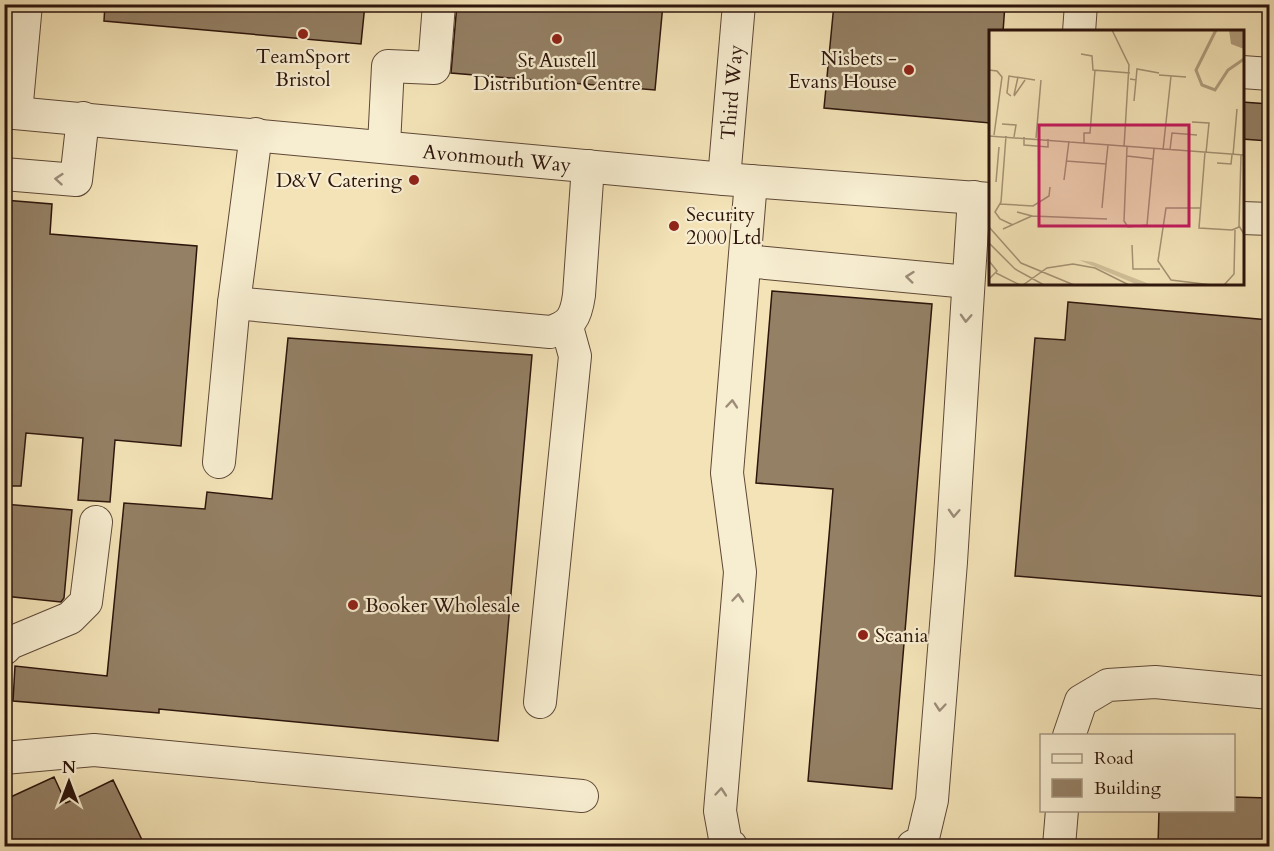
<svg xmlns="http://www.w3.org/2000/svg" width="1274" height="851" font-family="Cardo,serif">
	<rect width="100%" height="100%" fill="#f3e3b7"/>
	<filter id="stains"><feTurbulence type="fractalNoise" baseFrequency=".00333" numOctaves="4"/><feColorMatrix values="0 0 0 0 .2 0 0 0 0 .09 0 0 0 0 .02 0 0 0 .5 -.17"/></filter>
	<radialGradient id="worn" r=".72"><stop offset=".6" stop-color="#630" stop-opacity="0"/><stop offset="1" stop-color="#630" stop-opacity=".3"/></radialGradient>
	<!-- building -->
	<path fill="#948065" stroke="#2d150c" stroke-width="1.5" d="M105,4H365L361,44L104,21Z
		M457,4H663L655,90L451,73Z
		M834,4H1005L1003,32H990V123L824,108Z
		M1242,102L1269,104V141L1242,139Z
		M4,200L52,204L50,234L197,246L181,446L115,440L110,502L78,500L83,438L26,433L21,486H4Z
		M772,291L932,304L892,789L808,781L833,489L756,483Z
		M1068,302L1269,320V597L1015,576L1035,338L1065,340Z
		M288,338L532,355L498,741L159,709V713L13,701L15,666L107,676L124,503L205,509L207,492L272,499Z
		M4,504L72,510L64,598L61,602L4,596Z
		M54,777L66,803L113,780L145,846H4V800Z
		M1233,797L1269,798V846H1158L1159,810H1233Z"/>
	<g fill="none" stroke-linecap="round" stroke-linejoin="round">
		<!-- minor casing -->
		<g stroke="#5e4837" stroke-width="34">
			<g id="minor">
				<path d="M1079,32L1081,4"/>
				<path d="M1242,72L1270,74"/>
				<path id="s1" d="M4,112L724,179L990,199"/>
				<path d="M16,113L26,4"/>
				<path d="M384,145L388,66L434,68L439,4"/>
				<path d="M4,174L76,180L83,118"/>
				<path id="s2" d="M724,179L739,4"/>
				<path d="M1242,218L1270,219"/>
				<path d="M745,261L968,282"/>
				<path d="M234,303L550,332C571,326 576,317 579,295L588,166"/>
				<path d="M219,462L234,303L256,134"/>
				<path d="M4,649L10,643L70,618L86,602L96,522"/>
				<path d="M540,702L575,356L567,327"/>
				<path d="M1069,736L1081,701L1108,685L1155,682L1270,693"/>
				<path d="M4,758L94,750L582,796"/>
				<path d="M731,846L726,844L720,811L740,572L727,473L751,181"/>
				<path d="M913,846L922,842L932,800L951,562L974,197"/>
				<path d="M1059,846L1062,810"/>
			</g>
		</g>
		<!-- minor -->
		<use href="#minor" stroke="#f7edd0" stroke-width="32"/>
	</g>
	<!-- one-way arrows -->
	<defs><path id="oneway-chevron" d="M-2-3.5L2.5 0L-2 3.5" fill="none" stroke-width="1.6" stroke-linecap="round" stroke-linejoin="round" transform="scale(1.5)"/></defs>
	<g stroke="#9c8c78">
		<use href="#oneway-chevron" transform="translate(59 179) rotate(-175)"/>
		<use href="#oneway-chevron" transform="translate(910 277) rotate(-174)"/>
		<use href="#oneway-chevron" transform="translate(966 318) rotate(93)"/>
		<use href="#oneway-chevron" transform="translate(732 404) rotate(-85)"/>
		<use href="#oneway-chevron" transform="translate(954 513) rotate(93)"/>
		<use href="#oneway-chevron" transform="translate(738 598) rotate(-85)"/>
		<use href="#oneway-chevron" transform="translate(940 707) rotate(95)"/>
		<use href="#oneway-chevron" transform="translate(721 792) rotate(-85)"/>
	</g>
	<!-- markers -->
	<g fill="#8f2418" stroke="#f7edd0" stroke-width="2">
		<circle cx="303" cy="34" r="6"/>
		<circle cx="557" cy="39" r="6"/>
		<circle cx="909" cy="70" r="6"/>
		<circle cx="414" cy="180" r="6"/>
		<circle cx="674" cy="226" r="6"/>
		<circle cx="353" cy="605" r="6"/>
		<circle cx="863" cy="635" r="6"/>
	</g>
	<g text-anchor="middle" stroke-width="4.5" stroke-linejoin="round" paint-order="stroke">
		<!-- poi labels -->
		<g font-size="20" fill="#2d150c" stroke="#f7edd0" text-anchor="start">
			<text x="303" y="63" text-anchor="middle">TeamSport<tspan x="303" dy="23">Bristol</tspan></text>
			<text x="897" y="65" text-anchor="end">Nisbets -<tspan x="897" dy="23">Evans House</tspan></text>
			<text x="557" y="67" text-anchor="middle">St Austell<tspan x="557" dy="23">Distribution Centre</tspan></text>
			<text x="402" y="187" text-anchor="end">D&amp;V Catering</text>
			<text x="686" y="221">Security<tspan x="686" dy="23">2000 Ltd</tspan></text>
			<text x="365" y="612">Booker Wholesale</text>
			<text x="875" y="642">Scania</text>
		</g>
		<!-- street labels -->
		<g font-size="20" fill="#2d150c" stroke="#f7edd0">
			<text dy="7" stroke="none"><textPath href="#s2" startOffset="87">Third Way</textPath></text>
			<text dy="7" stroke="none"><textPath href="#s1" startOffset="495">Avonmouth Way</textPath></text>
		</g>
	</g>
	<!-- overview -->
	<g transform="translate(989 30)">
		<rect width="255" height="255" fill="#f3e3b7"/>
		<path d="M90,230L104,232L163,255H149Z" fill="#d1c09a"/>
		<path d="M240,0H255V19L242,14Z" fill="#b09d7d"/>
		<path fill="none" stroke="#b09d7d" stroke-width="3" d="M227,0L207,40L213,55L226,60L239,40L255,29"/>
		<path fill="none" stroke="#a49173" stroke-width="1.5" d="M123,0L140,35L135,117M92,24L103,26L104,40L141,43M0,40L8,41L13,47L5,105M170,45L197,47M141,49L147,50L148,39L170,43M25,65L29,47M22,66L18,63L20,46L46,50M25,66L36,50M145,71L147,50M203,92L220,93L217,123M13,94L27,95L25,107M0,106L255,125M17,106L12,172L6,182L11,189L24,195M35,107V115L59,117V109M47,108L52,50M95,113V103H101L106,40M138,117L135,191L139,197L158,195L165,119M174,120L182,46M181,120L183,103L208,105M216,122L210,198L243,200L250,197M244,125L248,79M252,125L250,196L255,204M138,126L164,129M77,131L117,134L119,115M228,133L242,134L243,125M75,150L80,111M7,152L10,117M11,174L44,176L60,166L61,157M113,178L117,134M211,178H177L169,231L182,250L223,255M43,186L118,189M0,197L32,233L85,255M14,199L43,186L28,182M0,213L26,239L55,255M143,215L144,239H171M0,231L8,241L0,249M7,243L31,255M34,255L58,238L84,234L106,238L140,255M235,255L245,244L246,200"/>
		<path fill="#c2185b" fill-opacity="0.15" stroke="#c2185b" stroke-width="3" d="M50,95H200V196H50Z"/>
		<rect width="255" height="255" fill="none" stroke="#2d150c" stroke-width="3"/>
	</g>
	<!-- margin -->
	<rect width="1274" height="851" fill="none" stroke="#f3e3b7" stroke-width="24"/>
	<rect x="6" y="6" width="1262" height="839" fill="none" stroke="#2d150c" stroke-width="3"/>
	<rect x="12" y="12" width="1250" height="827" fill="none" stroke="#2d150c" stroke-width="1.5"/>
	<!-- legend -->
	<rect x="1040" y="734" width="195" height="78" fill="#f7edd0" stroke="#a69782" stroke-width="1.5"/>
	<rect x="1052" y="754" width="30" height="9" fill="#f7edd0" stroke="#a69782" stroke-width="1.5"/>
	<text x="1094" y="764" font-size="18" fill="#2d150c">Road</text>
	<rect x="1052" y="779" width="30" height="18" fill="#948065" stroke="#a69782" stroke-width="1.5"/>
	<text x="1094" y="794" font-size="18" fill="#2d150c">Building</text>
	<!-- north arrow -->
	<g transform="translate(69 782)" stroke="#f7edd0" stroke-width="4.5" paint-order="stroke">
	<path d="M0-4.5L10 22L0 15L-10 22Z" fill="#2d150c"/>
	<text y="-9" font-size="16" font-weight="bold" text-anchor="middle" fill="#2d150c">N</text>
	</g>
	<rect width="100%" height="100%" filter="url(#stains)"/>
	<rect width="100%" height="100%" fill="url(#worn)"/>
</svg>
